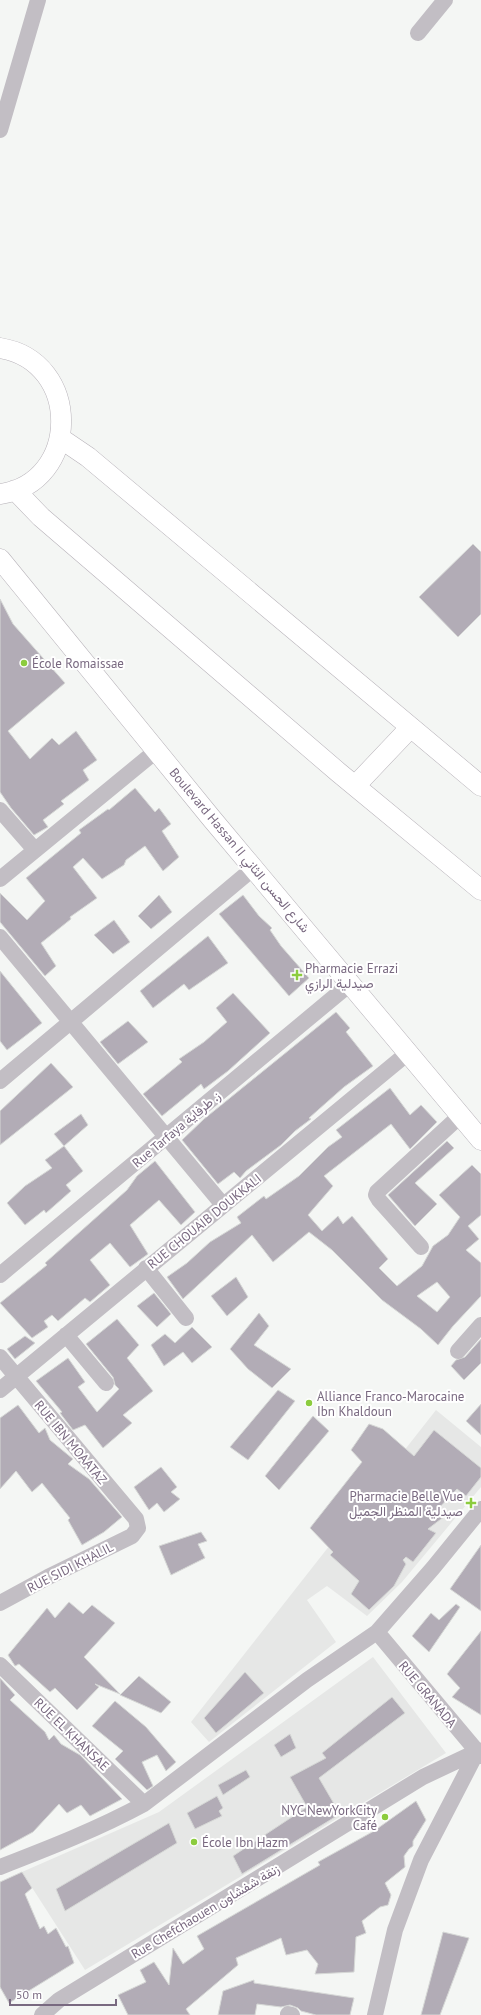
<svg xmlns="http://www.w3.org/2000/svg" width="481" height="2015" font-family="'PT Sans',Vazirmatn,sans-serif">
	<rect width="100%" height="100%" fill="#f4f6f4"/>
	<!-- built -->
	<path fill="#e6e7e6" d="M436,1410L481,1447V1487L402,1582L367,1616L327,1586L307,1600L336,1642L209,1742L191,1722Z
		M373,1657L446,1753L85,1970L22,1872L159,1812Z"/>
	<!-- building -->
	<path fill="#b2acb6" stroke="#d6d8d6" fill-rule="evenodd" d="M473,544L481,552V614L458,637L419,597Z
		M0,599L13,624L65,683L8,731L30,759L52,738L59,745L76,731L97,760L83,770L89,780L61,801L64,804L43,820L48,827L34,835L11,808L0,792Z
		M135,788L155,812L159,808L171,824L162,831L179,857L163,871L145,846L126,860L124,865L102,879L83,858L73,867L97,898L70,917L71,919L41,943L56,966L45,976L0,922V893L27,920L45,901L26,878L81,833L79,830L108,809L109,810Z
		M159,895L172,912L151,929L138,916Z
		M243,895L259,916L272,928L270,930L281,946L309,978L289,996L219,914Z
		M114,920L130,942L113,954L94,935Z
		M208,936L228,963L189,990L184,984L153,1008L140,991Z
		M0,971L42,1023L7,1050L0,1041Z
		M233,993L270,1033L228,1071L204,1089L201,1084L162,1116L143,1094L182,1062L179,1059L204,1042L227,1022L216,1008Z
		M336,1012L350,1028L346,1032L373,1066L344,1087L309,1118L311,1119L295,1131L281,1145L246,1171L240,1178L234,1172L218,1184L182,1140L204,1119Z
		M128,1021L148,1042L118,1064L100,1042Z
		M51,1063L73,1087L0,1145V1111Z
		M390,1088L410,1115L421,1105L437,1122L410,1149L391,1124L324,1176L333,1186L308,1215L322,1231L338,1216L343,1224L352,1216L388,1259L379,1268L397,1286L422,1266L433,1246L448,1235L460,1217L439,1195L472,1165L481,1174V1215L468,1226L479,1239L466,1250L481,1263V1296L453,1326L438,1345L421,1329L382,1300L332,1250L309,1232L273,1262L252,1235L183,1299L167,1277L187,1263L210,1242L241,1223L237,1217L264,1196L266,1199L299,1176L328,1147L342,1137L336,1130ZM437,1282L450,1297L437,1312L417,1296Z
		M81,1114L88,1125L64,1146L54,1134Z
		M447,1141L454,1148L415,1183L437,1204L415,1226L388,1195Z
		M64,1146L83,1171L66,1185L71,1191L46,1213L44,1210L25,1225L7,1203L25,1186L52,1168L45,1160Z
		M155,1161L195,1212L181,1225L159,1200L130,1225L148,1254L130,1267L110,1243L90,1260L110,1285L90,1302L85,1298L58,1321L52,1315L44,1321L48,1327L32,1338L0,1303L47,1265L45,1263L127,1190L137,1176Z
		M236,1277L248,1297L227,1316L211,1296Z
		M154,1293L171,1314L157,1327L137,1306Z
		M259,1313L269,1326L254,1345L291,1369L272,1388L248,1369L230,1349Z
		M117,1319L139,1345L127,1358L153,1391L123,1415L132,1423L103,1448L85,1425L73,1430L60,1413L62,1412L36,1381L68,1358L85,1382L78,1387L97,1412L119,1389L115,1385L113,1377L86,1344Z
		M192,1327L212,1347L192,1363L183,1352L164,1366L151,1345L165,1334L175,1343Z
		M25,1336L35,1343L15,1359L7,1349Z
		M481,1339V1363L464,1380L451,1366L456,1360L465,1357Z
		M278,1390L295,1401L248,1460L230,1447Z
		M481,1404V1435L466,1421Z
		M18,1405L39,1433L45,1428L50,1440L73,1459L68,1464L89,1479L122,1517L104,1532L82,1545L68,1520L70,1518L42,1483L32,1492L16,1471L0,1489V1418Z
		M313,1416L329,1431L279,1490L265,1476Z
		M369,1424L383,1429L414,1456L434,1430L481,1468V1477L466,1496L457,1489L437,1510L445,1516L428,1529L436,1533L413,1562L406,1557L403,1560L406,1564L394,1586L369,1610L351,1594L359,1581L330,1555L333,1552L310,1528L362,1462L351,1450Z
		M161,1467L177,1487L171,1492L180,1499L164,1512L157,1503L149,1510L134,1487Z
		M201,1532L207,1541L198,1544L205,1558L171,1575L159,1546Z
		M481,1545V1611L450,1589Z
		M69,1602L83,1614L92,1605L115,1623L84,1657L120,1694L95,1684L99,1687L77,1710L55,1688L50,1692L19,1664L15,1666L8,1655L47,1608L55,1618Z
		M456,1604L460,1607L429,1652L412,1636L431,1613L439,1620Z
		M481,1631V1715L452,1697L460,1688L447,1674Z
		M245,1672L264,1693L216,1733L204,1718Z
		M139,1676L171,1702L161,1713L120,1695Z
		M0,1678L15,1695L10,1700L45,1732L49,1740L54,1735L61,1744L80,1755L122,1799L90,1816L81,1805L67,1813L59,1804L33,1832L0,1850Z
		M392,1697L405,1713L319,1778L340,1814L242,1874L233,1856L307,1807L290,1777L326,1758L322,1753Z
		M115,1701L146,1727L176,1762L166,1771L157,1755L142,1762L153,1786L147,1790L115,1759L123,1751L92,1726Z
		M290,1734L296,1748L281,1757L274,1745Z
		M246,1770L250,1777L223,1795L218,1785Z
		M217,1796L223,1808L219,1811L222,1816L195,1829L187,1813Z
		M416,1801L426,1820L413,1841V1846L409,1849L404,1856L405,1867L385,1883L391,1895L388,1905L380,1907L362,1921L366,1933L356,1937L354,1972L315,1974L318,1964L307,1950L286,1955L281,1938L236,1958L238,1965L186,2009L190,2015H128L118,1995L146,1982L140,1970L154,1962L169,1985L173,1948L183,1964L204,1949L197,1936L320,1865L318,1862L374,1831Z
		M169,1823L177,1843L65,1911L56,1889Z
		M22,1872L32,1888L25,1894L40,1929L44,1926L48,1934L56,1928L66,1947L68,1946L74,1963L9,2003L0,1987V1882Z
		M443,1932L469,1938L440,2015H421Z
		M254,1980V1983L354,1998L350,2015H316L301,2011L298,2008L290,2005L281,2007L257,2004L255,2015H218L223,1991Z"/>
	<g fill="none" stroke-linecap="round" stroke-linejoin="round">
		<!-- major casing -->
		<g stroke="#b7b2b9" stroke-width="21">
			<path id="major" d="M0,348C82,361 81,483 0,494
				M60,438L88,457L481,786
				M15,490L41,517L338,772L481,890
				M0,559L212,819L481,1140
				M355,786L410,728"/>
		</g>
		<!-- minor -->
		<path stroke="#c2bec4" stroke-width="16" d="M418,33L445,0
			M0,130L38,0
			M0,810L35,850
			M0,879L156,751
			M0,937L223,1205
			M0,1081L255,867
			M421,1247L379,1200L376,1195L377,1192L461,1115
			M146,1268L186,1318
			M0,1275L351,983
			M66,1335L106,1383
			M458,1351L481,1325
			M0,1357L136,1519L138,1528L132,1536L48,1577L0,1603
			M0,1390L409,1052
			M377,1632L481,1756
			M0,1665L144,1804
			M0,1867C49,1848 98,1829 144,1804L307,1680L377,1632L433,1568L481,1509
			M288,2014L292,2015
			M42,2015L59,2000L423,1777L476,1752
			M375,2015L395,1930L421,1860L478,1750"/>
		<!-- major -->
		<use href="#major" stroke="#fff" stroke-width="20"/>
	</g>
	<!-- markers -->
	<g fill="#8ccc3e" stroke="#fff" stroke-width="1.5">
		<circle cx="24" cy="663" r="4"/>
		<path d="M295 969h4v4h4v4h-4v4h-4v-4h-4v-4h4z"/>
		<circle cx="309" cy="1403" r="4"/>
		<path d="M469 1497h4v4h4v4h-4v4h-4v-4h-4v-4h4z"/>
		<circle cx="385" cy="1817" r="4"/>
		<circle cx="194" cy="1842" r="4"/>
	</g>
	<g text-anchor="middle" stroke-width="4" stroke-linejoin="round" paint-order="stroke">
		<!-- poi labels -->
		<g font-size="13" fill="#796980" stroke="#fff" text-anchor="start">
			<text x="32" y="668">École Romaissae</text>
			<text x="305" y="973">Pharmacie Errazi<tspan x="305" dy="15">صيدلية الرازي</tspan></text>
			<text x="317" y="1401">Alliance Franco-Marocaine<tspan x="317" dy="15">Ibn Khaldoun</tspan></text>
			<text x="463" y="1501" text-anchor="end">Pharmacie Belle Vue<tspan x="463" dy="15">صيدلية المنظر الجميل</tspan></text>
			<text x="377" y="1815" text-anchor="end">NYC NewYorkCity<tspan x="377" dy="15">Café</tspan></text>
			<text x="202" y="1847">École Ibn Hazm</text>
		</g>
		<!-- street labels -->
		<g font-size="13" fill="#796980" stroke="#fff">
			<text transform="translate(240 850) rotate(50)" y="5">Boulevard Hassan II شارع الحسن الثاني</text>
			<text transform="translate(176 1129) rotate(-40)" y="5">Rue Tarfaya ز. طرفاية</text>
			<text transform="translate(204 1221) rotate(-39)" y="5">RUE CHOUAIB DOUKKALI</text>
			<text transform="translate(71 1442) rotate(50)" y="5">RUE IBN MOAATAZ</text>
			<text transform="translate(70 1567) rotate(-27)" y="5">RUE SIDI KHALIL</text>
			<text transform="translate(428 1694) rotate(50)" y="5">RUE GRANADA</text>
			<text transform="translate(72 1734) rotate(44)" y="5">RUE EL KHANSAE</text>
			<text transform="translate(205 1911) rotate(-31)" y="5">Rue Chefchaouen زنقة شفشاون</text>
		</g>
	</g>
	<!-- scale -->
	<path d="M10 1999v6h106v-6" fill="none" stroke="#796980" stroke-width="2"/>
	<text x="16" y="1999" font-size="12" fill="#796980" stroke="#ffffff" stroke-width="3" paint-order="stroke">50 m</text>
</svg>
